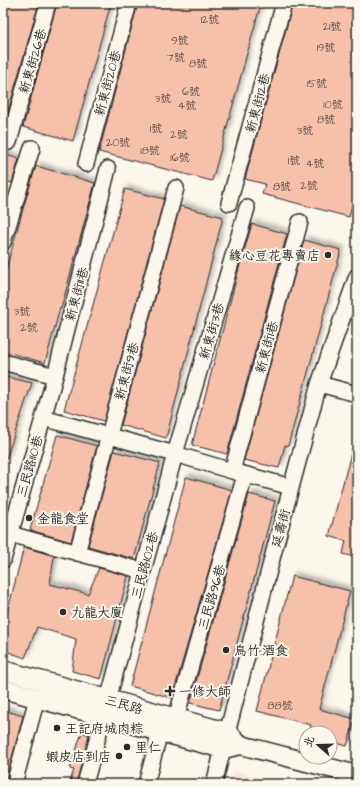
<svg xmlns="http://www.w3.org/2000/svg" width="360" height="787" font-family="'Architects Daughter','LXGW WenKai TC',sans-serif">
	<defs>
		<filter id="shadow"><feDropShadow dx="3.5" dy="-3.5" stdDeviation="2" flood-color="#0004"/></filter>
	</defs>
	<rect width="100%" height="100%" fill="#fbf7ec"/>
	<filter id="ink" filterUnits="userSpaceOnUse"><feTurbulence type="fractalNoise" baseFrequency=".025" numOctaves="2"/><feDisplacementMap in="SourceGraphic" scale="8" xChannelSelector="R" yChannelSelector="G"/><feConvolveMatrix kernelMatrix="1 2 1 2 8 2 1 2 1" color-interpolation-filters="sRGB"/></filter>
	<g filter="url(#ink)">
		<!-- built -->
		<path fill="#fae6d8" d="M234,771L282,784H230Z"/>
		<!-- building -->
		<path fill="#f7c0ab" stroke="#2b2b2b" filter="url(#shadow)" d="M3,3H39L5,122L3,121Z
			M57,3H111L73,141L23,127Z
			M138,3H261L212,181L99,152Z
			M293,3H357V187L349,217L262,194L265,184L245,179Z
			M3,154L19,159L12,183L3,180Z
			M36,166L95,183L61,309L60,308L45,363L3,351V280L25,202Z
			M125,189L164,199L104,421L64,410Z
			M180,206L223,217L166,438L121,425Z
			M252,224L287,234L227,454L192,445L241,261Z
			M304,240L341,250L288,446L285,445L279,468L244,460Z
			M3,376L32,383L5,462H3Z
			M57,435L97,446L71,542L30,530Z
			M353,446H357V558L343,554L346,541L329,536Z
			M114,451L160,463L134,559L88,546Z
			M186,477L232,490L172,698L130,686Z
			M249,494L275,501L219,710L190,703Z
			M24,547L54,556L50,584L88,594L99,568L128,576L101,679L72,671L76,639L37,627L25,658L3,650V625L11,598Z
			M292,576L350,591L319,709L355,719L347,746L330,741V733H321L310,730L311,725L257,711Z
			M3,710L23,716L5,784H3Z
			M82,732L89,735L76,784H69L74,770L70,769Z"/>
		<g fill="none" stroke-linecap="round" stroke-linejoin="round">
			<!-- minor casing -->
			<g stroke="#2b2b2b" stroke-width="18">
				<path id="minor" d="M9,142L48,3
					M86,164L129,3
					M229,203L284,3
					M3,242L32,148
					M3,362L55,376
					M319,384L357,394
					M43,418L175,454L232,471L291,487
					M232,471L300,222
					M10,534L143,571
					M77,553L176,188
					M3,560L55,376L108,169
					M176,718L245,475
					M14,784L37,698
					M85,784L175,454L247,208
					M146,784L160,732
					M214,784L274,551L319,384L357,276"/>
			</g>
			<!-- tertiary casing -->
			<g stroke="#2b2b2b" stroke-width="21">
				<path id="tertiary" d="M3,670L227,732L241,745
					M3,689L223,749L241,745L357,775"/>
			</g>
			<!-- minor -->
			<use href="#minor" stroke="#fbf7ec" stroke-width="15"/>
			<!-- tertiary -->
			<use href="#tertiary" stroke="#fbf7ec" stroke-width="18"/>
		</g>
	</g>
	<!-- markers -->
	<g fill="#2b2b2b" stroke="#fbf7ec" stroke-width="1.5">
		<circle cx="328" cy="255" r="4"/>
		<circle cx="29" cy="518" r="4"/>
		<circle cx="63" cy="612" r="4"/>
		<circle cx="226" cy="650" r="4"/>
		<path d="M168 685h4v4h4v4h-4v4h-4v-4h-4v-4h4z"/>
		<circle cx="57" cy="728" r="4"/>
		<circle cx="127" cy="747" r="4"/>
		<circle cx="119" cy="756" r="4"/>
	</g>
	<g text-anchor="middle" stroke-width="4" stroke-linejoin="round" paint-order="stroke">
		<!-- number labels -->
		<g font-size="11" fill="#5e504b">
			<text x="210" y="23">12號</text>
			<text x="332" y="30">21號</text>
			<text x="180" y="44">9號</text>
			<text x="326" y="51">19號</text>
			<text x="176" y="61">7號</text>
			<text x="198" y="67">8號</text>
			<text x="317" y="87">15號</text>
			<text x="191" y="95">6號</text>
			<text x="163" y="102">3號</text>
			<text x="333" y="108">10號</text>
			<text x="187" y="109">4號</text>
			<text x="326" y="123">8號</text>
			<text x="156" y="132">1號</text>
			<text x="305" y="134">3號</text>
			<text x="179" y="138">2號</text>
			<text x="118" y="146">20號</text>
			<text x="150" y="154">18號</text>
			<text x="180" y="161">16號</text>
			<text x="294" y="164">1號</text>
			<text x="315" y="167">4號</text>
			<text x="309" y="189">2號</text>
			<text x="282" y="190">8號</text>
			<text x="22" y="315">3號</text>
			<text x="29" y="331">2號</text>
			<text x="280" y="709">88號</text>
		</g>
		<!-- street labels -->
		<g font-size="13" fill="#2b2b2b" stroke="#fbf7ec">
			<text transform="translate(32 61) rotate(-74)" y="5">新東街26巷</text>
			<text transform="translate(107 83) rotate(-75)" y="5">新東街20巷</text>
			<text transform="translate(257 103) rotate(-75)" y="5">新東街12巷</text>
			<text transform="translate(76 294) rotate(-75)" y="5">新東街11巷</text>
			<text transform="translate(211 331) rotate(-74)" y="5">新東街3巷</text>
			<text transform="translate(266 347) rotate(-75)" y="5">新東街1巷</text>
			<text transform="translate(126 371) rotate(-75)" y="5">新東街9巷</text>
			<text transform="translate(29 466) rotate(-74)" y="5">三民路110巷</text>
			<text transform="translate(280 528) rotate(-75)" y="5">延壽街</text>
			<text transform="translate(144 565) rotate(-75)" y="5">三民路102巷</text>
			<text transform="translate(211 597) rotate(-74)" y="5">三民路96巷</text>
			<text transform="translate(124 704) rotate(16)" y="5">三民路</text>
		</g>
		<!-- poi labels -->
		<g font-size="13" fill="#2b2b2b" stroke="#fbf7ec" text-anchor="start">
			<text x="320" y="260" text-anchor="end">緣心豆花專賣店</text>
			<text x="37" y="523">金龍食堂</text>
			<text x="71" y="617">九龍大廈</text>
			<text x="234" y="655">鳥竹.酒食</text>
			<text x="179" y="696">一修大師</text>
			<text x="65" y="733">王記府城肉粽</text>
			<text x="135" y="752">里仁</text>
			<text x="111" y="761" text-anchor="end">蝦皮店到店</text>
		</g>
	</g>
	<!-- margin -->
	<rect width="360" height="787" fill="none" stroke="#fbf7ec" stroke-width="16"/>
	<rect x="8" y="8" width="344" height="771" fill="none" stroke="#2b2b2b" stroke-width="1.5" filter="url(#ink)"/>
	<!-- north arrow -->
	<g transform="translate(318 745) rotate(290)"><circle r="19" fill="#fbf7ec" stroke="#a8a59f"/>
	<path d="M0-3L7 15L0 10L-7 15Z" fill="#2b2b2b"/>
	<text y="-6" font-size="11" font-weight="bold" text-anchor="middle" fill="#2b2b2b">北</text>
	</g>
</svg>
